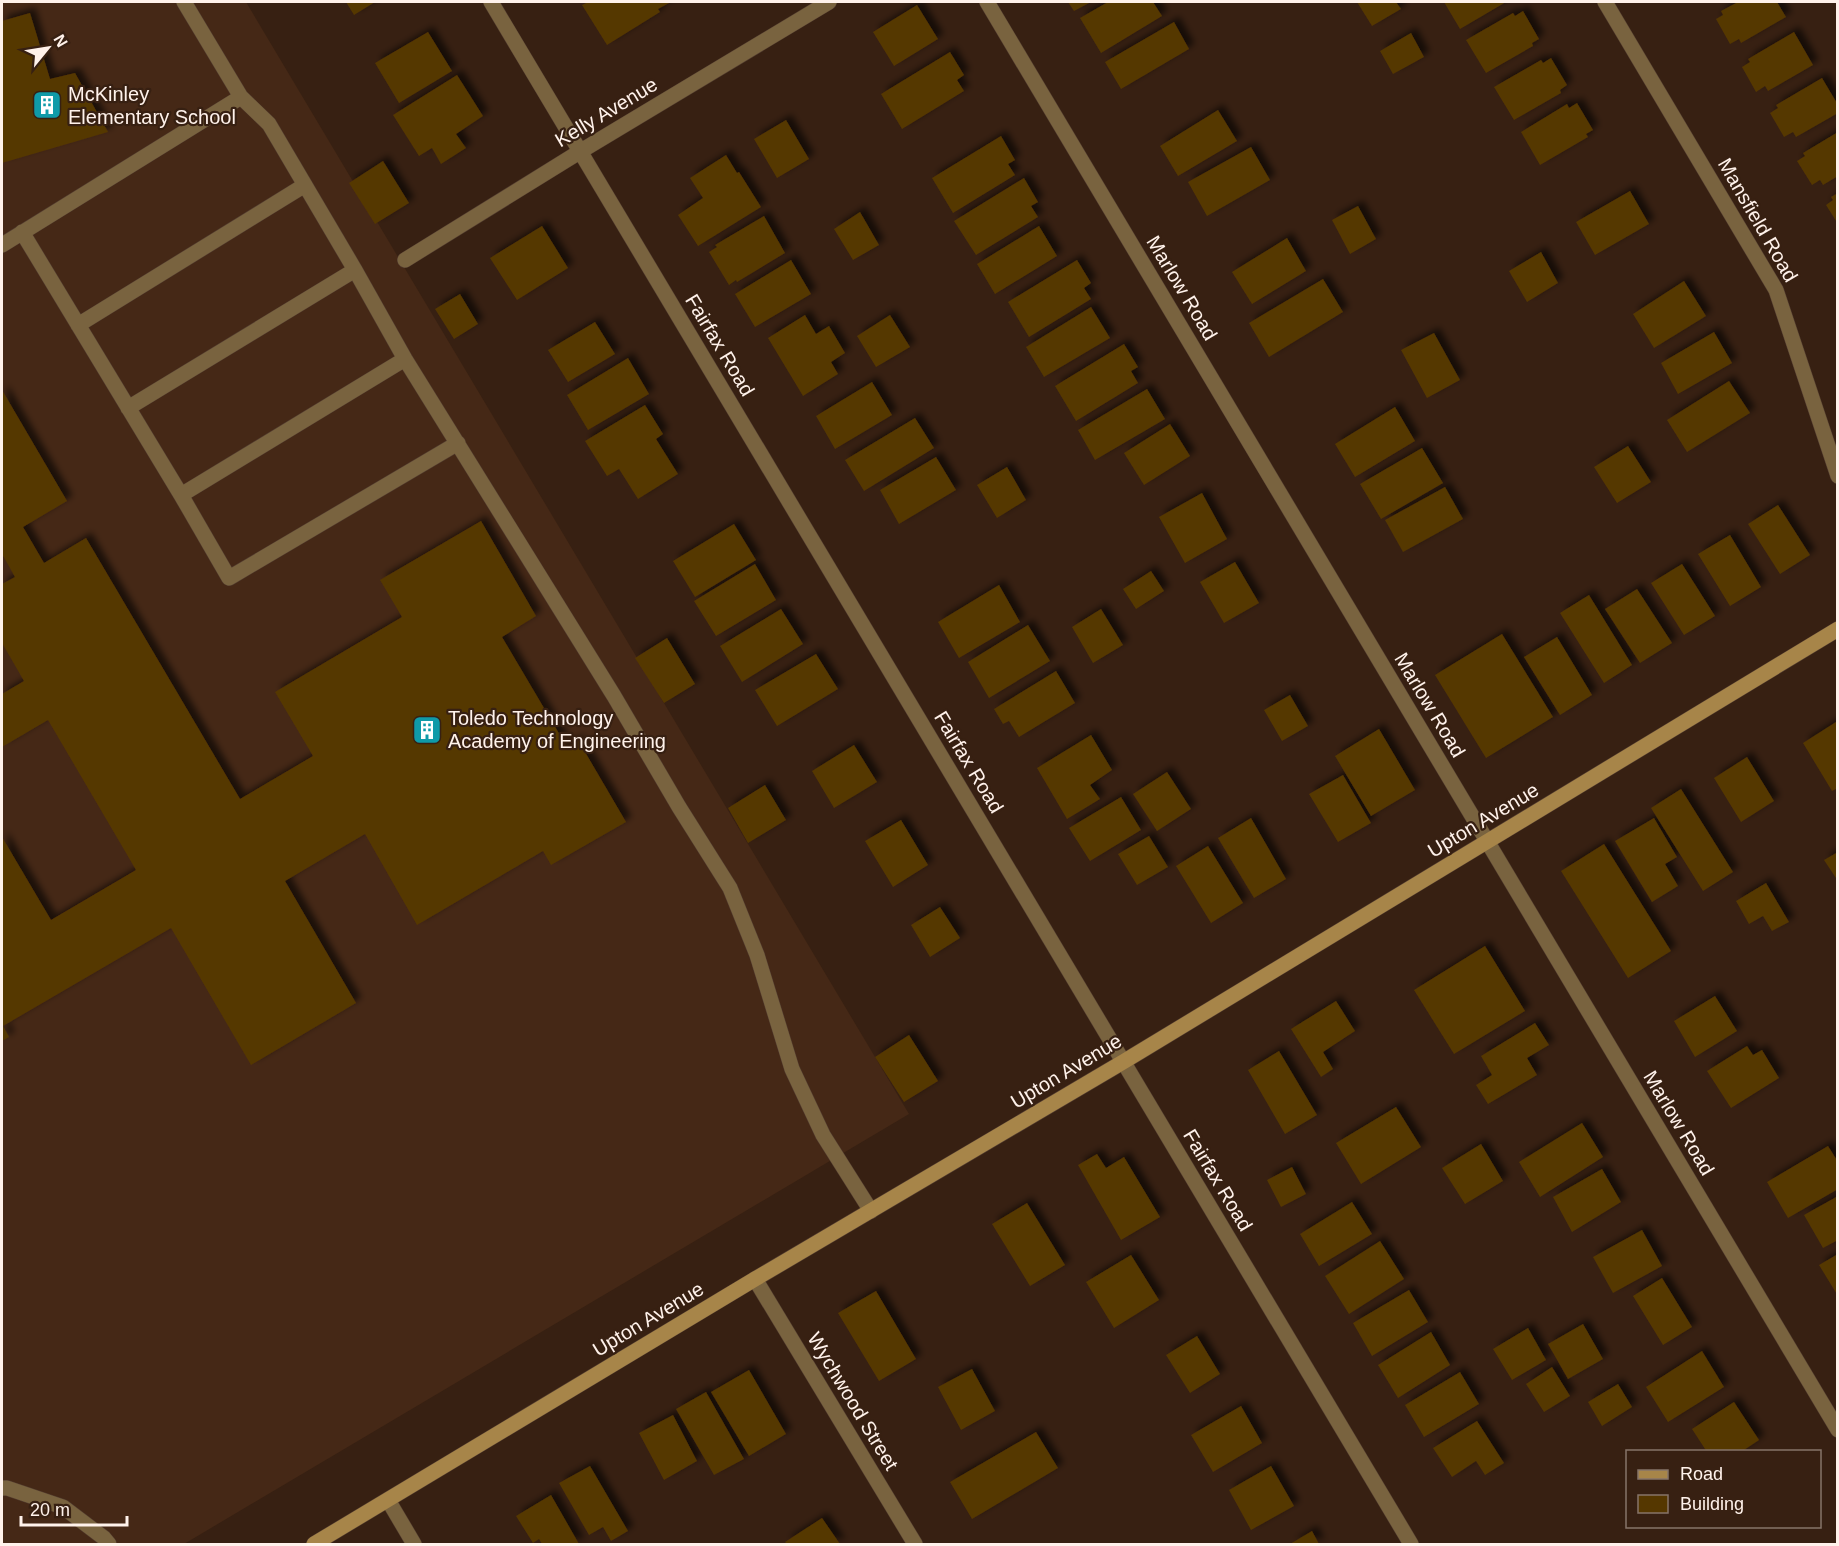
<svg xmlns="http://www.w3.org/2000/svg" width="1839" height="1546" font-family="Helvetica,sans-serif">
	<defs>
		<filter id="shadow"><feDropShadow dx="5.5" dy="-5.5" stdDeviation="3" flood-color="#0009"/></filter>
	</defs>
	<rect width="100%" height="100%" fill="#372012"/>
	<!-- built -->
	<path fill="#452816" d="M2,2H246L909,1114L184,1544H2Z"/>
	<!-- building -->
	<path fill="#553700" filter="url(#shadow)" d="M346,2H375L354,15Z
		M588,2H671L658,9L660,12L607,45L582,5Z
		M1068,2H1091L1074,11Z
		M1108,2H1153L1162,16L1101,53L1080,18Z
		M1357,2H1396L1401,9L1372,26Z
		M1444,2H1506L1460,29Z
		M1738,2H1777L1786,17L1741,43L1739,39L1730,44L1716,19L1723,15L1721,11Z
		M917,5L938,39L894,66L873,32Z
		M1523,11L1539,39L1532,43L1533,46L1486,73L1466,40L1513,13L1515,16Z
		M30,13L50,79L75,73L108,132L2,163V21Z
		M1174,22L1189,49L1121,89L1105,62Z
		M428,32L452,71L399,103L375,63Z
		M1794,32L1813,65L1768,91L1765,86L1756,92L1742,67L1750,62L1748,59Z
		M1411,33L1424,57L1393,74L1380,51Z
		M950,52L964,75L957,80L964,91L902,129L881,94Z
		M1551,58L1567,85L1560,90L1561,93L1514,120L1494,87L1541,60L1543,63Z
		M457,75L483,116L456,134L466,148L441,164L432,148L419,156L393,115Z
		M1822,78L1838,105V113L1796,137L1793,132L1784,137L1770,113L1778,108L1776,105Z
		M1577,103L1593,130L1586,134L1588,137L1540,165L1521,132L1567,104L1569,108Z
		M1218,110L1237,141L1178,176L1160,146Z
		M786,120L809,159L777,178L754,139Z
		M1838,132V176L1823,185L1820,180L1812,185L1797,161L1805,156L1803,153Z
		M1001,136L1015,160L1008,164L1015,175L953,213L932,178Z
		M1251,147L1270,180L1207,216L1188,182Z
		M726,155L737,173L739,172L761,207L698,246L678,215L703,198L690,178Z
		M383,161L409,203L375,224L349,183Z
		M1024,178L1038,202L1031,206L1038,217L976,255L954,221Z
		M1630,191L1649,224L1595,255L1576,222Z
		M1838,193V224L1826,205L1833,200L1831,197Z
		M1358,206L1376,239L1350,254L1332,220Z
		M860,212L879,245L853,260L834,229Z
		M764,216L785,253L737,282L736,280L729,285L709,252L717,247L715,245Z
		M542,226L568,268L517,300L490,258Z
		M1039,226L1057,256L995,294L977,264Z
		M1287,238L1306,271L1252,304L1232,272Z
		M1541,252L1558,283L1527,302L1509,271Z
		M791,260L811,294L755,327L735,294Z
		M1077,260L1091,283L1084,288L1091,299L1029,337L1008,302Z
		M1323,279L1343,312L1269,357L1249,323Z
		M1684,281L1706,316L1654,348L1633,314Z
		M460,294L478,324L454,339L435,309Z
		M1091,307L1110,338L1044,377L1026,347Z
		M805,315L816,334L829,326L845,353L831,362L838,374L803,396L768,338Z
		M890,315L910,347L876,367L857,336Z
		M595,322L615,354L568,382L548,350Z
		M1714,332L1732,363L1678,394L1661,363Z
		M1434,333L1460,380L1427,398L1401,350Z
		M1124,344L1138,367L1131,371L1138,383L1076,421L1055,386Z
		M628,358L649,394L588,430L567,395Z
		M1729,381L1750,413L1687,452L1667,420Z
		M872,382L892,415L835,449L816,416Z
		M1147,389L1165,419L1095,460L1078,430Z
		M2,390L67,501L23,527L44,563L86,538L240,799L313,756L275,692L402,617L380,580L481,521L536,616L502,637L567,747L578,740L626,822L551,865L543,851L417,925L365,834L285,881L356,1003L251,1065L171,928L3,1026L9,1037L2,1041V837L51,920L136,870L48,720L2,747V694L24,681L2,643V584L15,577L2,554Z
		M645,405L663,434L656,439L678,474L638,499L619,469L607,476L585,441Z
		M1395,407L1415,441L1355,477L1335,444Z
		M915,418L934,448L864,491L845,460Z
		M1170,424L1190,456L1144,485L1124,453Z
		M1628,446L1651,482L1617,503L1594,467Z
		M1422,448L1443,483L1381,519L1360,484Z
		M936,457L956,490L899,524L880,490Z
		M1007,467L1026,500L997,518L977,485Z
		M1445,487L1463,519L1403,552L1385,520Z
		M1202,493L1227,539L1185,563L1159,517Z
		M1778,505L1810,555L1780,574L1748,524Z
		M734,524L756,560L695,597L673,561Z
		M1730,535L1761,587L1730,606L1698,554Z
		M1235,562L1259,603L1224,623L1200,582Z
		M755,564L776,600L716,636L694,601Z
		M1682,564L1715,616L1684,635L1651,583Z
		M1151,571L1164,591L1136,609L1123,589Z
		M999,585L1020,622L959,658L938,622Z
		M1637,589L1672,643L1640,663L1605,609Z
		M1589,595L1632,665L1604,683L1560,613Z
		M781,609L803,644L742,682L720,646Z
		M1101,609L1123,645L1093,663L1072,627Z
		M1028,625L1050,661L989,698L968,662Z
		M1502,634L1553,717L1486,758L1435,675Z
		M1557,637L1592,695L1560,715L1524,657Z
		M667,638L695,684L664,703L635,658Z
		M816,654L838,689L777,726L755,690Z
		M1056,671L1075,703L1019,737L1009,721L1003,724L994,709Z
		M1290,695L1308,726L1282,741L1264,710Z
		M1836,722L1838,788L1832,791L1803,743Z
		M1379,729L1415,790L1371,816L1335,756Z
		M1091,735L1112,770L1090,785L1100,799L1067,819L1037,768Z
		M854,745L877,782L834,808L812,771Z
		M1747,757L1774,801L1741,822L1714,778Z
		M1167,772L1191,809L1157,831L1133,794Z
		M1343,775L1371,823L1338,842L1309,794Z
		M765,785L786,820L748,843L728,808Z
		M1681,789L1733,872L1703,891L1651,808Z
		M1121,797L1141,830L1090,861L1069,828Z
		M1251,818L1286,879L1254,898L1218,838Z
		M1654,818L1677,857L1665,864L1678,886L1652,902L1615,841Z
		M901,820L928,865L893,887L865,841Z
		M1149,836L1168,867L1137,885L1118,854Z
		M1604,844L1671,951L1628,978L1561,871Z
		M1208,846L1243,903L1211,923L1176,866Z
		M1838,852V881L1824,860Z
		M1766,883L1789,922L1772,931L1763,916L1749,924L1736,901Z
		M940,907L960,938L930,957L911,925Z
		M1485,946L1525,1011L1454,1054L1414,990Z
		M1715,996L1737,1031L1695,1057L1674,1021Z
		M1336,1001L1355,1031L1323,1052L1333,1069L1321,1077L1291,1029Z
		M1535,1023L1549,1045L1527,1058L1537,1075L1488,1104L1476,1085L1492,1075L1481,1056Z
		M909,1035L938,1081L904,1102L875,1057Z
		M1747,1046L1753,1055L1762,1050L1779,1078L1731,1108L1707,1071Z
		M1279,1051L1317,1115L1285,1134L1248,1070Z
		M1396,1107L1421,1147L1361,1184L1336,1143Z
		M1582,1123L1603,1157L1540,1197L1519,1162Z
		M1481,1144L1503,1181L1465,1204L1442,1168Z
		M1828,1146L1838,1162V1189L1788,1218L1767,1182Z
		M1097,1154L1106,1168L1124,1157L1160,1217L1121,1240L1078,1165Z
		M1292,1167L1306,1194L1281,1207L1267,1180Z
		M1602,1169L1621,1202L1572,1232L1553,1197Z
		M1838,1196V1240L1823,1248L1804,1215Z
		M1352,1202L1372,1234L1319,1266L1300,1234Z
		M1027,1203L1065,1265L1030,1286L992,1224Z
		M1642,1230L1662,1266L1613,1293L1593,1257Z
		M1380,1241L1404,1279L1349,1314L1325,1276Z
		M1838,1254V1296L1819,1265Z
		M1131,1255L1159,1300L1114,1328L1086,1282Z
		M1662,1278L1692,1327L1663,1345L1633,1296Z
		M1409,1290L1428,1322L1372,1356L1353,1323Z
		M876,1291L916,1359L879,1381L838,1313Z
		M1583,1324L1603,1359L1568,1379L1548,1344Z
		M1528,1328L1546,1360L1512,1380L1493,1349Z
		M1431,1332L1450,1365L1398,1398L1378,1365Z
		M1197,1336L1220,1374L1190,1393L1166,1355Z
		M1702,1351L1724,1387L1668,1422L1646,1387Z
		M1552,1367L1570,1396L1544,1412L1526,1384Z
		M972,1369L995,1411L961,1430L938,1387Z
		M749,1370L786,1434L749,1456L711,1392Z
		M1460,1372L1479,1404L1424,1437L1405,1405Z
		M1618,1384L1632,1407L1602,1426L1588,1402Z
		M706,1392L744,1459L714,1475L676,1409Z
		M1734,1402L1759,1440L1741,1452H1707L1692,1429Z
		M1241,1406L1262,1443L1213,1472L1191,1435Z
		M673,1415L697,1461L664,1480L639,1433Z
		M1477,1421L1504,1463L1485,1475L1476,1461L1452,1477L1433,1448Z
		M1036,1432L1058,1468L972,1519L950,1482Z
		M590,1466L628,1531L611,1541L603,1527L589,1535L559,1483Z
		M1271,1466L1294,1506L1251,1530L1229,1490Z
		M551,1495L579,1544H542L539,1539L533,1543L516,1516Z
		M822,1518L840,1544H787L785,1542Z
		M1312,1531L1319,1544H1290Z"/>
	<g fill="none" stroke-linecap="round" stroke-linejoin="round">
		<!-- lane casing -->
		<g stroke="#533d30" stroke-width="16">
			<path id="lane" d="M184,2L241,97L269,124L355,270L405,359L614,696L679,807L730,888L757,955L792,1069L823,1135L871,1211
				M22,232L181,495L229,578L458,443
				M2,245L241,97
				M78,325L305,185
				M128,408L355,270
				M181,495L405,359
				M2,1488H7L63,1507L104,1538L109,1544"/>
		</g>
		<!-- street casing -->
		<g stroke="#533d30" stroke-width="16">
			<path id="street" d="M491,2L1411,1544
				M987,2L1838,1430
				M1605,2L1776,290L1838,476
				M405,260L581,151L829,2
				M755,1279L915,1544
				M388,1500L414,1544"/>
		</g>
		<!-- secondary casing -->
		<g stroke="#533d30" stroke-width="16">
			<path id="secondary" d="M314,1544L755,1279L1123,1062L1838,629"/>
		</g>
		<!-- lane -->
		<use href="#lane" stroke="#79633f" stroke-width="15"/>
		<!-- street -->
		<use href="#street" stroke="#79633f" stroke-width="15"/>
		<!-- secondary -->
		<use href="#secondary" stroke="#a78549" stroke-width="15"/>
	</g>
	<!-- icons -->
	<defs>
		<g id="building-square" transform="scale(1.5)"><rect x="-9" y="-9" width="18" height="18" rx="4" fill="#0f9aa8" stroke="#372012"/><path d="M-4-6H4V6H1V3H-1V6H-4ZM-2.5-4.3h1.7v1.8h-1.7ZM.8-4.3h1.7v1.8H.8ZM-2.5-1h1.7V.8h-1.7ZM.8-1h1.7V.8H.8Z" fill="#fff"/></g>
	</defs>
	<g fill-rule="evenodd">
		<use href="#building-square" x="47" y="105"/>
		<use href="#building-square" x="427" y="730"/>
	</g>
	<g text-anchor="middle" stroke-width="4.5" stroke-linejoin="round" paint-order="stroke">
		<!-- poi labels -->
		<g font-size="20" fill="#fff2eb" stroke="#372012" text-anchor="start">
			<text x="68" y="101">McKinley<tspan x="68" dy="23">Elementary School</tspan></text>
			<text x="448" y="725">Toledo Technology<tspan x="448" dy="23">Academy of Engineering</tspan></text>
		</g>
		<!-- street labels -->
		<g font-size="20" fill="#fff2eb" stroke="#372012">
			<text transform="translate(606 112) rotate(-31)" y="7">Kelly Avenue</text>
			<text transform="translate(1758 220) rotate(60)" y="7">Mansfield Road</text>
			<text transform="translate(1182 288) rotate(59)" y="7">Marlow Road</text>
			<text transform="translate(720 345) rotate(59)" y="7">Fairfax Road</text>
			<text transform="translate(1430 705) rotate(59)" y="7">Marlow Road</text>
			<text transform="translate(969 762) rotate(59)" y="7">Fairfax Road</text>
			<text transform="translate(1483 820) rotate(-31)" y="7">Upton Avenue</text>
			<text transform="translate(1066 1071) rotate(-31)" y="7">Upton Avenue</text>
			<text transform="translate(1679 1123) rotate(59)" y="7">Marlow Road</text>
			<text transform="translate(1218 1180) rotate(59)" y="7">Fairfax Road</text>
			<text transform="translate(648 1319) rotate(-31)" y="7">Upton Avenue</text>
			<text transform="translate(853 1401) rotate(59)" y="7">Wychwood Street</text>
		</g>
	</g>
	<!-- border -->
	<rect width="1839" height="1546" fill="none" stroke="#fff2eb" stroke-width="6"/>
	<!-- legend -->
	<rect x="1626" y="1450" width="195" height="78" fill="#372012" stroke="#877469" stroke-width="1.5"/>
	<rect x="1638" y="1470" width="30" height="9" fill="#a78549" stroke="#877469" stroke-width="1.5"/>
	<text x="1680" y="1480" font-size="18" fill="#fff2eb">Road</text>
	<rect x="1638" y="1495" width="30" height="18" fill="#553700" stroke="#877469" stroke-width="1.5"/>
	<text x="1680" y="1510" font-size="18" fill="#fff2eb">Building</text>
	<!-- north arrow -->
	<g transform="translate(48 48) rotate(60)" stroke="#372012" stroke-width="4.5" paint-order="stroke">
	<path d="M0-4.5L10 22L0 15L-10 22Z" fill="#fff2eb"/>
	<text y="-9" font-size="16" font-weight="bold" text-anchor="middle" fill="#fff2eb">N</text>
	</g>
	<!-- scale -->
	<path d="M21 1516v9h106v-9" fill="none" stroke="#fff2eb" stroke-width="3"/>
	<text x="30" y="1516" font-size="18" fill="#fff2eb" stroke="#372012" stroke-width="4.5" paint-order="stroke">20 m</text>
</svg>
